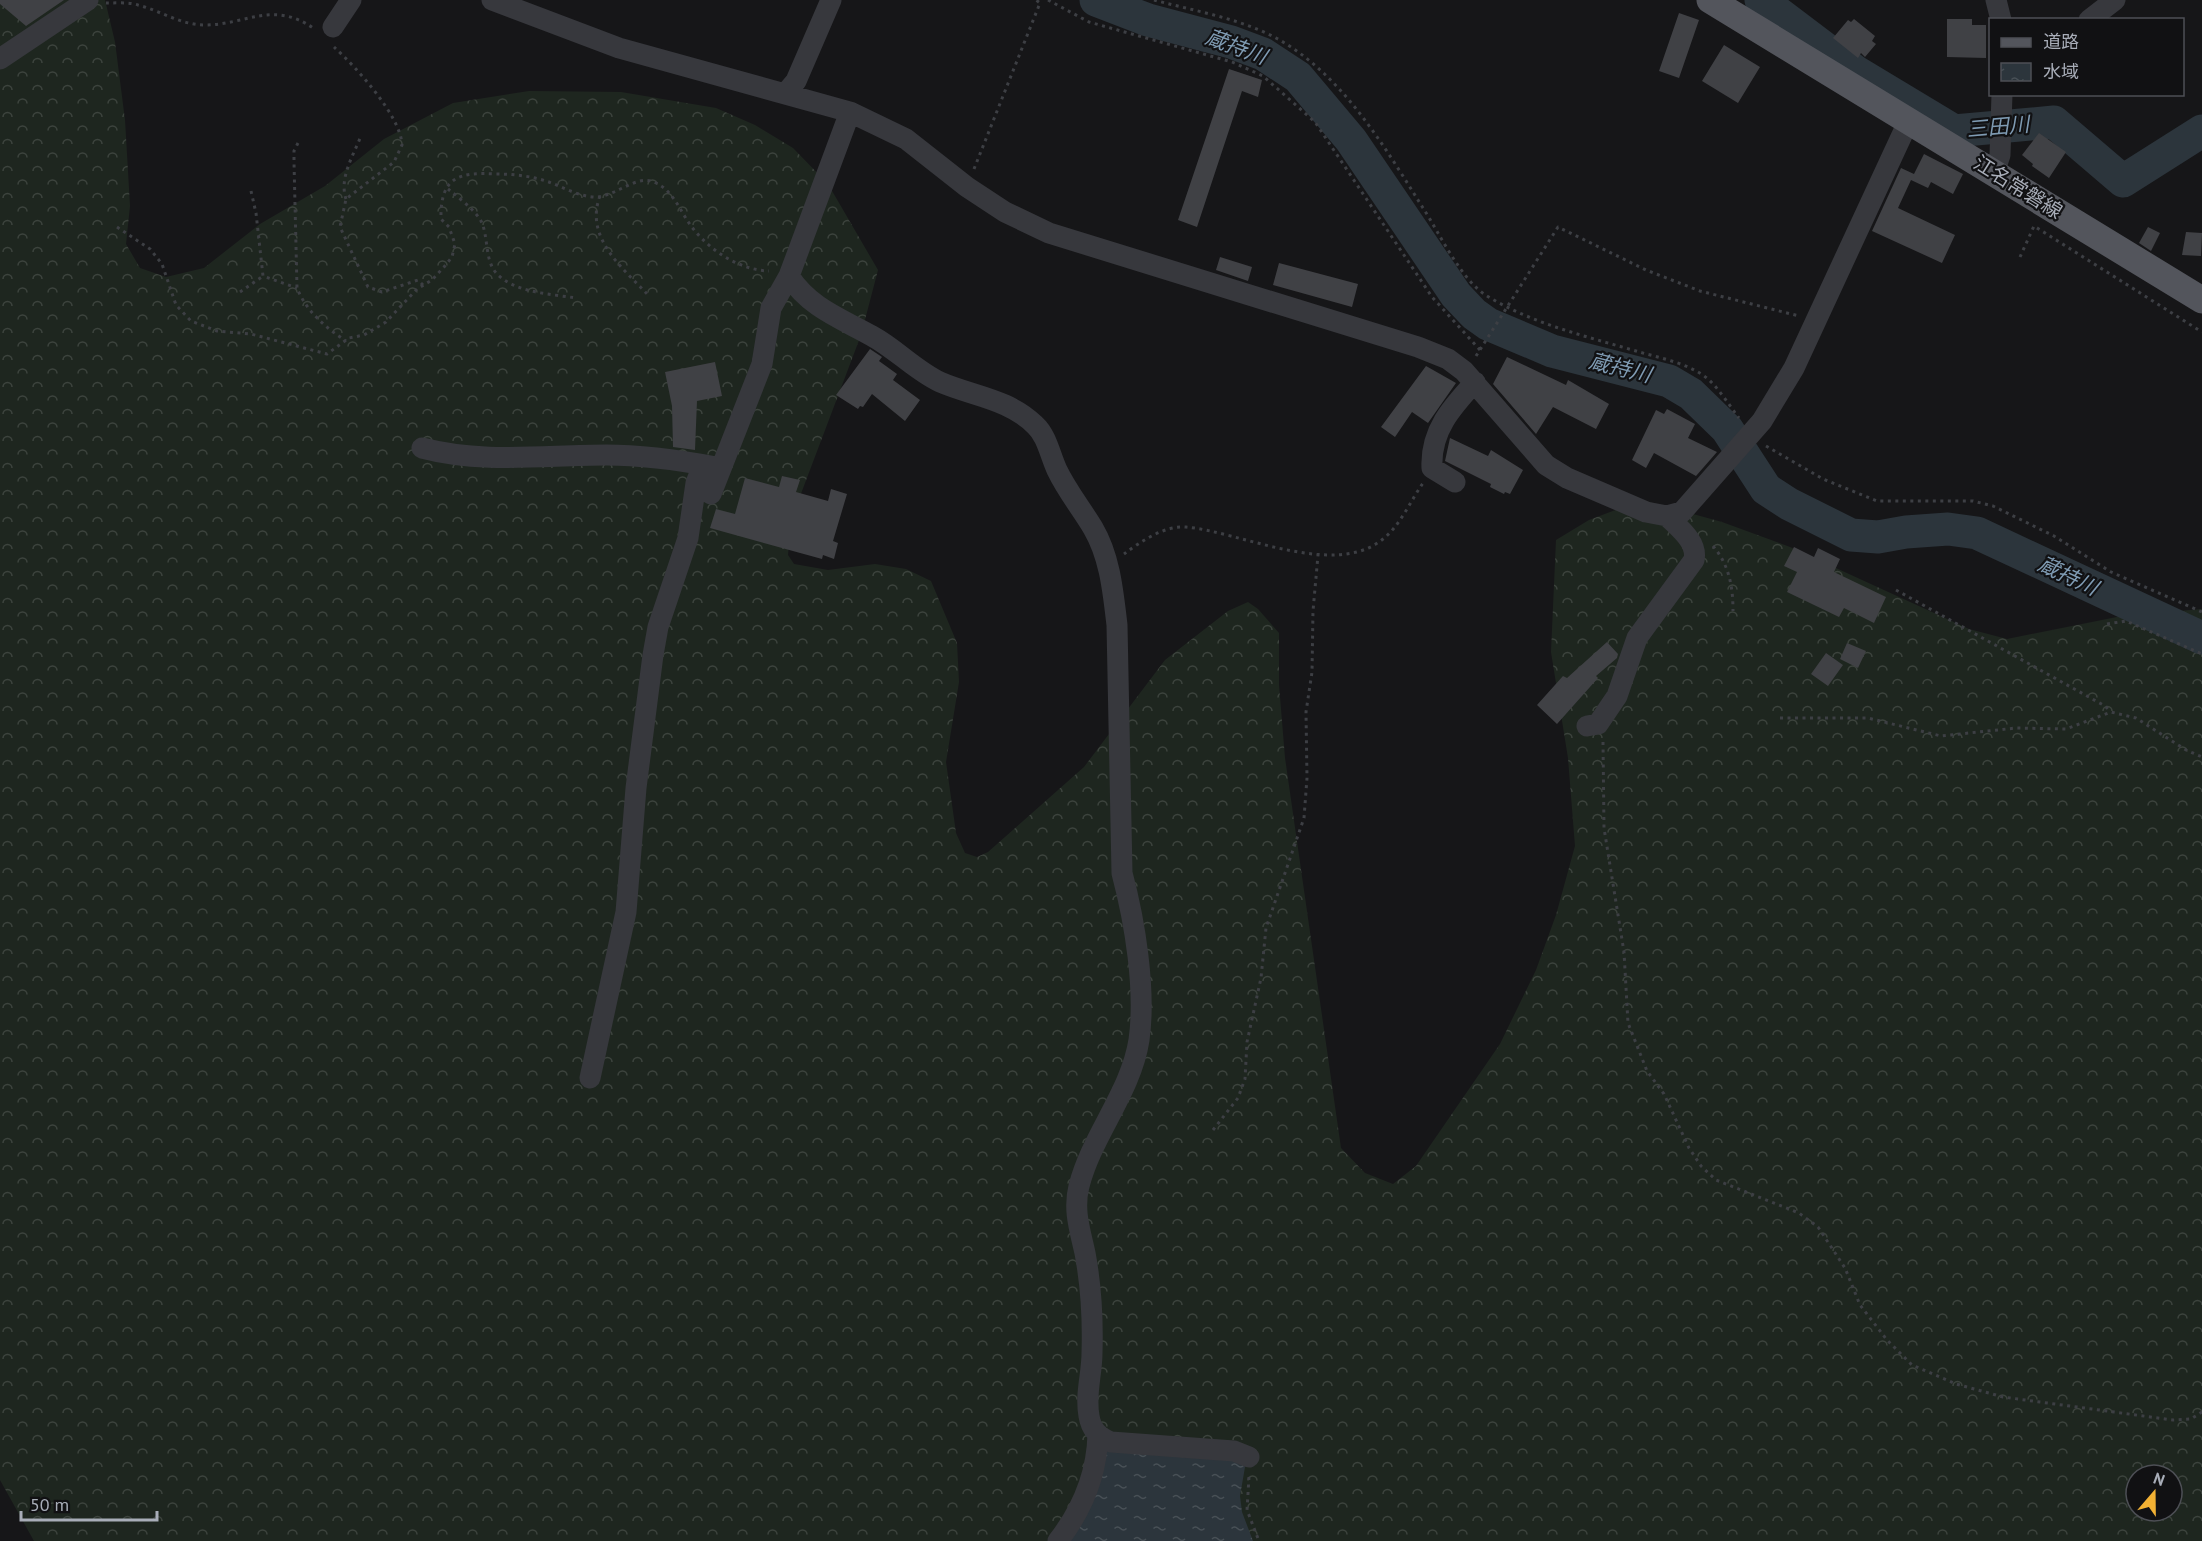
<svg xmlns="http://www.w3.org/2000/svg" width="2202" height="1541" font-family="'PT Sans','Noto Sans JP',sans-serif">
	<defs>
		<pattern id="forest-crowns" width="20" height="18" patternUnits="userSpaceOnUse" patternTransform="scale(1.5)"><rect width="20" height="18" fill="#1e261f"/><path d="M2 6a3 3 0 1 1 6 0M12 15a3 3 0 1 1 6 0" fill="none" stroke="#3c433d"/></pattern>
		<pattern id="water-ripples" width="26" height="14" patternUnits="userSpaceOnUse" patternTransform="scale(1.5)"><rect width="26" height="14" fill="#2c353c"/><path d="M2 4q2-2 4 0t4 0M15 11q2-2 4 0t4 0" fill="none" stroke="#485056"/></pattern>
	</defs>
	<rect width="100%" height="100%" fill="#161618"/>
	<!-- forest -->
	<path fill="url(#forest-crowns)" fill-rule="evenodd" d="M0,0H105L115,42L125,120L130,206L126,244L140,268L166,277L204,268L260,224L325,186L384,139L453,103L529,91L621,92L716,108L755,125L793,148L828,184L878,270L861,335L791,520L788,555L794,564L828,570L875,564L906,569L931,581L957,643L959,682L946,762L956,833L965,853L977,857L988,852L1084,767L1165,660L1228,611L1248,602L1258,609L1279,633V685L1285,758L1341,1148L1365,1173L1393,1184L1416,1166L1500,1044L1536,970L1556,915L1575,846L1568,758L1551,652L1556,540L1589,520L1642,500L1722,522L1790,547L1969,629L2007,639L2122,616L2202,609V1541H34L0,1480ZM2136,1475H2172V1511H2136Z"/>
	<!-- water -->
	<path fill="url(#water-ripples)" d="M1103,1451L1246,1461L1240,1496L1242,1512L1253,1541H1066Z"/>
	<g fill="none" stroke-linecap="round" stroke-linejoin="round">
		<!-- river -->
		<path stroke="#2c353c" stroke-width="33" d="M1096,0L1148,20L1231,42L1263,54L1298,77L1351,140L1456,295L1474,314L1488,324L1552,351L1669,381L1691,394L1727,429L1766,489L1789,504L1851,535L1878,537L1906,532L1948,529L1977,533L2202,638
			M1761,0L1856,72L1954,131L2054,122L2123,181L2202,131"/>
	</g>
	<!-- building -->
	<path fill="#404145" d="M0,0H64L26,26L0,4Z
		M1679,13L1699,20L1679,78L1659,71Z
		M1854,19L1875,36L1872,41L1876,44L1865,57L1861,53L1858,58L1833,38L1848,20L1851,22Z
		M1947,19H1972V25H1986V58L1947,57Z
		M1724,45L1760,67L1738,103L1702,81Z
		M1229,69L1262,80L1258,97L1242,91L1197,227L1178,220Z
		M2039,133L2066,152L2049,178L2032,166L2033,164L2022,155Z
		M1924,154L1963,174L1953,194L1931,182L1928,188L1911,180L1898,208L1955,235L1942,263L1872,231L1901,168L1914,174Z
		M2148,227L2160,233L2151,251L2139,243Z
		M2186,232L2202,233L2201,256L2182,255Z
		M1220,257L1252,267L1248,281L1216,270Z
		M1279,263L1358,284L1352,307L1273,285Z
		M870,349L882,357L879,361L897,374L893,380L920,400L905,421L872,394L863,407L860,406L858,409L836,395Z
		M1507,357L1566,385L1568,380L1609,404L1596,429L1553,407L1536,434L1493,384Z
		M715,362L722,396L697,401L695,450L673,447L672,406L665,372Z
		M1426,366L1456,383L1428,423L1412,412L1395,437L1381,427Z
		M1667,409L1695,424L1688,438L1717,452L1696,476L1654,453L1646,468L1632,460L1656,410L1664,414Z
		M1450,438L1488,456L1491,450L1523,470L1510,494L1505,492L1504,494L1490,487L1491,484L1445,461Z
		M782,476L800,480L796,492L828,501L831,489L847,494L833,541L838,543L834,559L823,555L822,559L710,528L716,509L735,514L745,478L779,487Z
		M1794,547L1814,557L1818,548L1840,559L1834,572L1886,597L1874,623L1844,608L1839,617L1787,592L1797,572L1784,566Z
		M1607,642L1618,654L1617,658L1596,676L1598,678L1557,724L1537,705L1563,676L1567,678Z
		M1847,643L1866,651L1858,668L1840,659Z
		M1826,653L1843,665L1828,686L1811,674Z"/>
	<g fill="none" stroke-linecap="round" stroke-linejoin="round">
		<!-- path -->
		<path stroke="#3d3f44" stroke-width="3" stroke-dasharray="3 4.5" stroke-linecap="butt" d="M1048,0L1089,22L1232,62L1263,76L1315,122L1432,297L1480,350
			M1154,0C1194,11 1239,18 1276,38C1342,74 1384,146 1423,208C1440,234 1461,280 1487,296C1533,324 1585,336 1636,351C1659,358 1689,363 1708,379C1720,390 1729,405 1739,418
			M106,3C116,3 129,2 138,5C161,11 181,25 205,25C245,25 273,0 313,28
			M334,47C355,66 401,116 402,145L394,162L346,199L340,227L368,287L382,292L418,280L423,285
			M298,143L294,151V162L297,288C306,311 326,328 346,341
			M974,169L1040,3L1036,0
			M448,189C459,198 474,209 481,221C489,237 484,260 497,274C516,293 551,294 576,298
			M251,191L256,213L263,276L297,288
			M600,196C584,238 623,268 649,296
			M346,199C339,178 353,156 361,136
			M117,227L150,249L162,264L176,305L191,321L217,331L251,334L327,354L349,338L364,335L386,322L417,289L432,280L444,267L452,257L455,244L449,227L441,219C440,176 460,172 496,174C513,174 530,176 546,181C561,186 577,196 594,197C614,198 636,174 654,182C671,189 678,206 687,220C704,247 737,270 769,271
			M2020,257L2034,226L2202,332
			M240,292L263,276
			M1476,356L1558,227L1646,270L1700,291L1799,316
			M1766,446L1823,479L1877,501H1973L1993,506L2054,536L2111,572L2202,612
			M1713,546C1729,565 1733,586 1733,611
			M1124,554C1140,542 1165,525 1186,527C1241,532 1334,579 1383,539C1400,526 1411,500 1423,483
			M1896,590L2105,706L2111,712
			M2107,624L2126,621L2202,654
			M1780,718H1868L1941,736L2016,728L2066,729L2111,712L2136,718L2186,750L2202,757
			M1603,742L1604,828L1624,952L1628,1023L1647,1071L1664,1094L1689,1148L1701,1166L1716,1180L1799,1213L1818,1227L1845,1268L1860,1305L1887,1340L1912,1365L1956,1384L2003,1397L2173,1420L2191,1419L2202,1412
			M1213,1130L1238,1098L1245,1079L1247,1042L1261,978L1266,928L1304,818L1307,778L1306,712L1312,672L1313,611L1318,555
			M1249,1477L1247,1510L1259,1541"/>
		<!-- minor -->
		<path stroke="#37383d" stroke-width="21" d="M492,0L619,48L850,112L906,139L967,187L1005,212L1049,233L1418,347L1448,359L1464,371L1546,465L1567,478L1646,512L1667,516L1682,512L1762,421L1794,368L1909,120
			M1996,0L2001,20
			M2089,20L2115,0
			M333,27L351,0
			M0,59L88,0
			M785,94L796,81L831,0
			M1994,173L2000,155L2002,94
			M789,276C810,308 840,318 872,336C896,349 916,371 940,382C972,396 1009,399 1035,425C1047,436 1050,455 1057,470C1067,491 1081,508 1093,528C1110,557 1113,591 1117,625L1122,873C1135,922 1146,990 1139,1040C1131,1092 1092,1135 1079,1186C1073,1210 1080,1230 1085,1253C1091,1285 1093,1320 1092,1353C1092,1374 1085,1394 1089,1416C1091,1429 1098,1437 1111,1442L1234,1451L1249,1457
			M422,448C483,464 544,455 606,455C639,455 684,461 716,467
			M1455,482L1432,468C1430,431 1452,407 1475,382
			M711,494L762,364L771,308L789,276L850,112
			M1587,726L1598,724L1617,696L1637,638L1694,560C1698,542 1679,528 1667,516
			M590,1078L626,912L636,788L653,655L658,627L688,538L696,483L703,465
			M1058,1541C1082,1510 1097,1474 1098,1434"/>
		<!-- major -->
		<path stroke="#53555c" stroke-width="27" d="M1710,0L2202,300"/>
	</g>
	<g text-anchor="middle" stroke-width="4.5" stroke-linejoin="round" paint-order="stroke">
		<!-- street labels -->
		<g font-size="20" fill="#a8adb8" stroke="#111113">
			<text transform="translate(2018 187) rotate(32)" y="7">江名常磐線</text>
		</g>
		<!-- water labels -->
		<g font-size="21" font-style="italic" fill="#7f9bb3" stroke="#111113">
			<text transform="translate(1236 47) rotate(20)" y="7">蔵持川</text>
			<text transform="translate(1998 127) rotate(-5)" y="7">三田川</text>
			<text transform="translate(1620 368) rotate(14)" y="7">蔵持川</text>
			<text transform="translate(2068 576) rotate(25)" y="7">蔵持川</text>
		</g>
	</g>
	<!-- legend -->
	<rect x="1989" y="18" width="195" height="78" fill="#111113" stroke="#4d4f55" stroke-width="1.5"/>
	<rect x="2001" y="38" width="30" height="9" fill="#53555c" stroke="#4d4f55" stroke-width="1.5"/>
	<text x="2043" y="48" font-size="18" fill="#a8adb8">道路</text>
	<rect x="2001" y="63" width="30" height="18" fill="url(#water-ripples)" stroke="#4d4f55" stroke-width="1.5"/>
	<text x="2043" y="78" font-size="18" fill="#a8adb8">水域</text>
	<!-- north arrow -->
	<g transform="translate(2154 1493) rotate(20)"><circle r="28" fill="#111113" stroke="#4d4f55" stroke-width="1.5"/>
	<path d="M0-4.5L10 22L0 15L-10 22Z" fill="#f2b134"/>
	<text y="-9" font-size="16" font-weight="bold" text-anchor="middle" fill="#a8adb8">N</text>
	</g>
	<!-- scale -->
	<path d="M21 1511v9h136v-9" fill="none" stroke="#a8adb8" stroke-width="3"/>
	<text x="30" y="1511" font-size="18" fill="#a8adb8" stroke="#111113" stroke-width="4.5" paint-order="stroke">50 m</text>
</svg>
